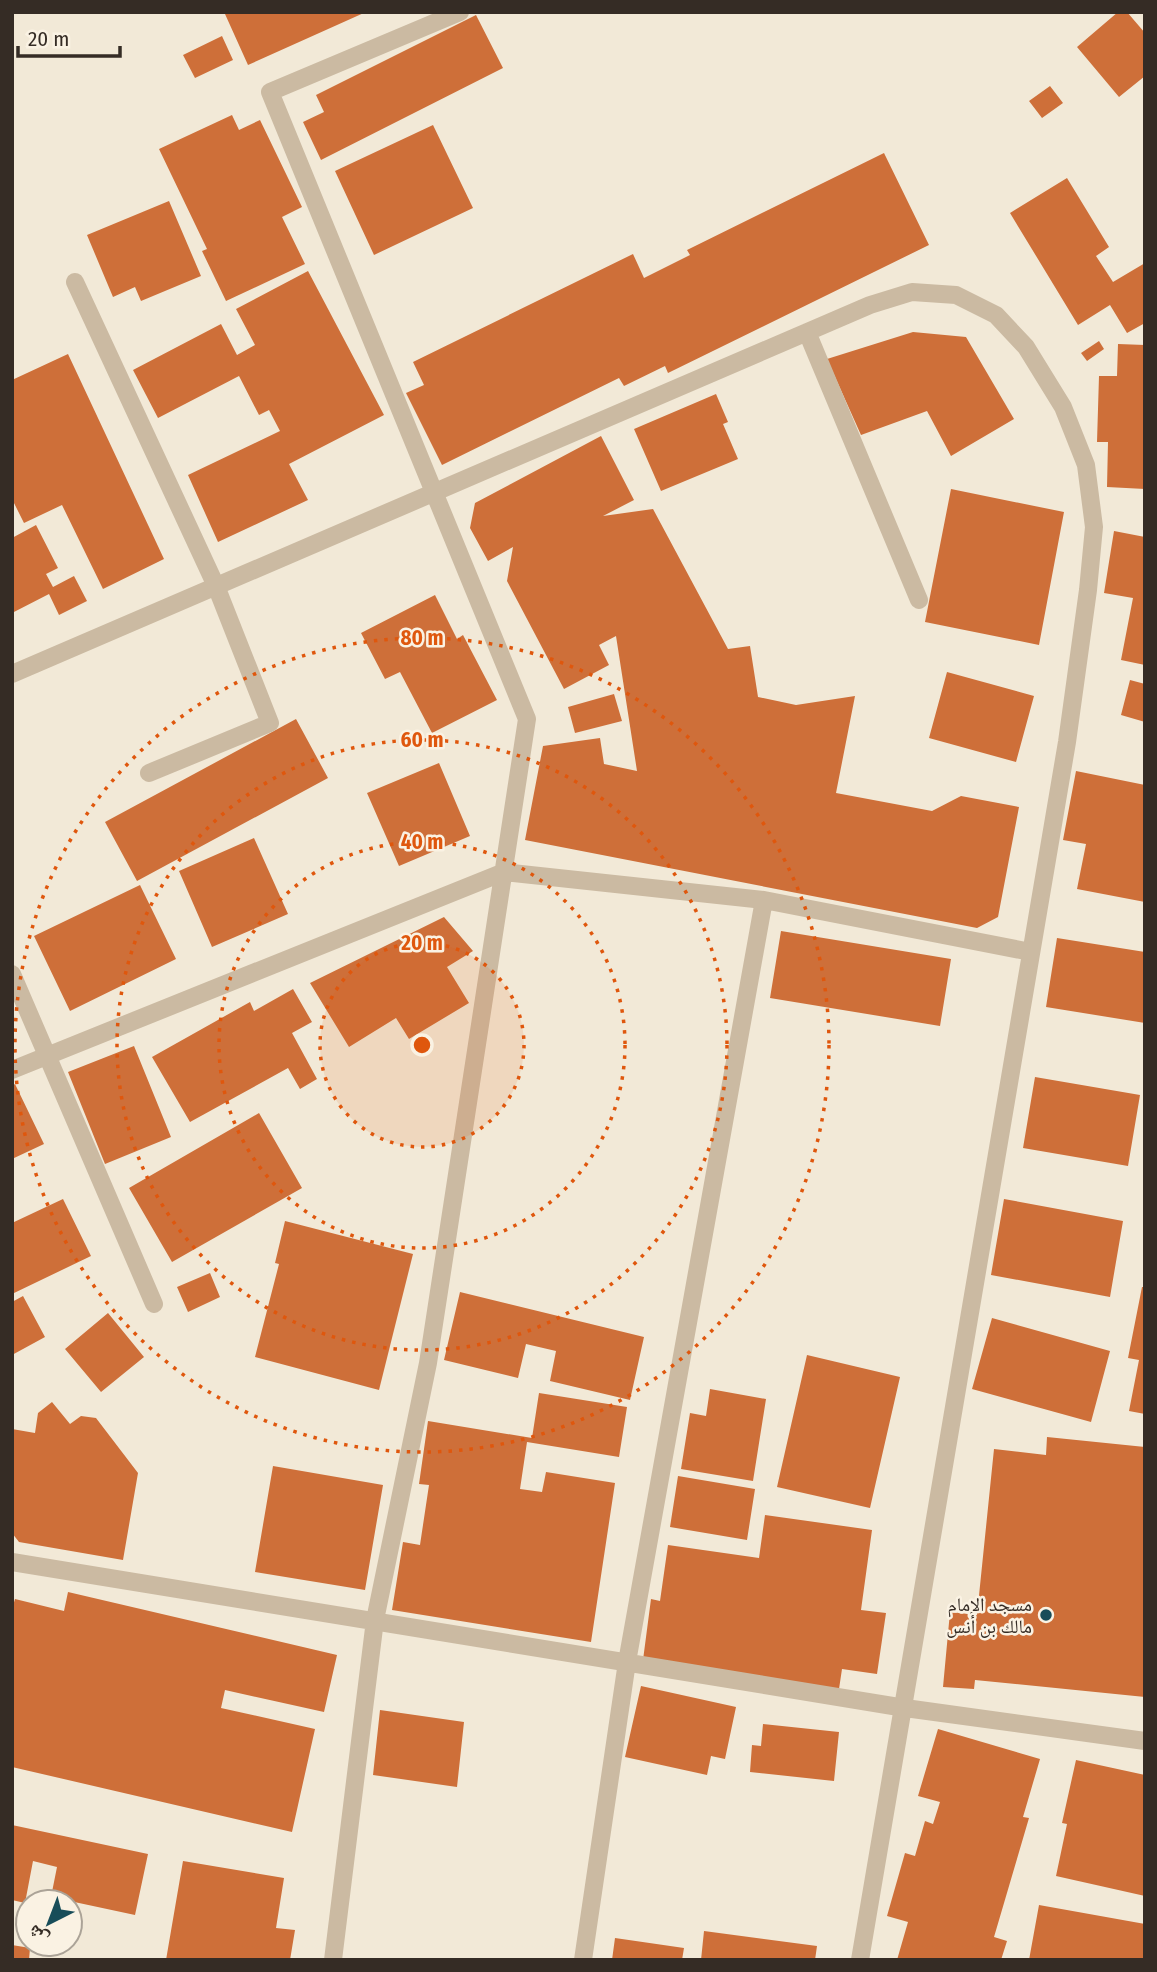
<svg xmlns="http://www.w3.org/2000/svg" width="1157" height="1972" font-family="'Fira Sans Condensed','Noto Naskh Arabic',sans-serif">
	<rect width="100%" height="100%" fill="#f2e9d7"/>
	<!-- building -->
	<path fill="#ce6f39" d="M229,12H366L248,65L225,14Z
		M1118,12H1127L1145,33V76L1119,97L1077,47Z
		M476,15L503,68L321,160L303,122L324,112L316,95Z
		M222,36L233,60L195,78L183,55Z
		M1050,86L1063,103L1042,118L1029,101Z
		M232,115L239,130L260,120L302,207L282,217L305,264L226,301L202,251L207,249L159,149Z
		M433,125L473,208L374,255L335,171Z
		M884,153L929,245L668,373L665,366L624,386L619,378L442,465L406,393L424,385L413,362L633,254L644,278L690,255L687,250Z
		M1067,178L1109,247L1096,256L1113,282L1145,263V323L1127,333L1110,305L1078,325L1010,213Z
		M169,201L201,276L141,301L135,287L113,297L87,235Z
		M308,271L384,415L289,464L308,500L218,542L188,475L280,431L269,410L259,415L239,376L158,418L133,370L221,324L237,355L255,345L236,309Z
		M913,332L966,337L1014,419L951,456L927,411L861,435L827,359Z
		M1099,341L1104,349L1087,361L1081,353Z
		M1118,344L1145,345V489L1107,487L1108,442H1097L1099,376H1117Z
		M68,354L164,559L103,589L62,505L24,523L12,499V380Z
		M716,394L728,422L723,424L738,459L661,491L634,429Z
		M601,436L634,500L603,516L653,509L728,649L750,646L758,697L796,705L855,696L836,793L932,811L961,796L1019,807L998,917L977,928L525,840L543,746L600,738L604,764L637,771L616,636L599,645L609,665L564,689L507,581L513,547L488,561L470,528L475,503Z
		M951,489L1064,512L1039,645L925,622Z
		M36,525L58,568L46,574L53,587L74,576L87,601L59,615L49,594L12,613V538Z
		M1114,531L1145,537V665L1121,660L1133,598L1104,593Z
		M435,595L457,639L463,635L497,700L432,733L400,672L385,679L361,633Z
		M947,672L1034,696L1016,762L929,738Z
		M1130,680L1145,684V722L1121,715Z
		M614,694L622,721L575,733L568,707Z
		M296,719L328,778L137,881L105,822Z
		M439,763L470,836L399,866L367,793Z
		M1076,771L1145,785V902L1077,889L1086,844L1063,840Z
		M254,838L288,914L212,947L179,871Z
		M140,885L176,959L70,1011L34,936Z
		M444,917L473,951L447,967L469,1003L409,1039L396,1018L349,1047L310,983Z
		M781,931L951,959L940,1026L770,998Z
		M1057,938L1145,952V1023L1046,1007Z
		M293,989L312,1022L292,1033L317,1079L300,1089L288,1068L190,1122L152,1057L250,1002L254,1011Z
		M134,1046L171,1137L105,1164L68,1072Z
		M1035,1077L1140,1095L1128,1166L1023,1148Z
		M15,1084L44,1144L12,1159V1086Z
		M259,1113L302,1188L172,1262L129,1188Z
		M63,1199L91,1256L12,1294V1223Z
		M1004,1199L1123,1221L1110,1297L991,1275Z
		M285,1221L413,1254L379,1390L255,1357L279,1264L275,1263Z
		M210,1273L220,1297L188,1312L177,1287Z
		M1142,1287H1145V1414L1129,1411L1139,1360L1128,1358Z
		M460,1292L644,1337L630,1400L550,1381L556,1351L526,1344L518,1378L444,1360Z
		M23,1296L45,1337L12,1355V1302Z
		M108,1313L144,1357L101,1392L65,1349Z
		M992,1318L1110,1351L1091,1422L972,1389Z
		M807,1355L900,1377L870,1508L777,1487Z
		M710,1389L766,1399L753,1481L681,1469L690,1413L706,1416Z
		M539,1393L627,1407L619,1457L527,1442L520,1489L542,1492L546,1472L615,1483L591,1642L392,1610L403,1542L420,1545L429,1485L419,1484L428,1421L532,1438Z
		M52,1402L70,1424L81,1416L96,1418L138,1473L123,1560L19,1542L12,1533V1429L35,1433L38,1413Z
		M1047,1437L1145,1447V1697L975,1680L974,1689L943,1687L950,1612L977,1615L994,1449L1046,1455Z
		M273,1466L383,1485L365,1590L255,1572Z
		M678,1476L755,1489L747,1540L670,1527Z
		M765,1515L872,1530L861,1610L886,1613L877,1674L842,1669L839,1689L643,1660L651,1599L660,1601L668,1545L759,1558Z
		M68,1592L337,1655L324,1712L225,1690L221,1708L315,1729L292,1832L12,1767V1609L15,1599L64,1611Z
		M641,1686L736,1707L725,1759L711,1756L707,1775L625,1757Z
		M380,1710L464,1722L457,1787L373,1775Z
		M763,1724L839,1732L834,1781L750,1772L752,1745L761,1746Z
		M938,1729L1040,1759L1023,1817L1029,1818L994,1937L1007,1941L1001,1960H897L908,1922L887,1916L905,1853L915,1856L925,1821L933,1824L940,1802L918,1796Z
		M1076,1760L1145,1775L1143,1831L1145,1832V1896L1056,1876L1067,1824L1062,1823Z
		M12,1825L148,1854L135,1915L51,1897L57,1867L33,1861L25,1903L12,1900Z
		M183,1861L284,1878L276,1928L295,1930L290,1960H166Z
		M1039,1905L1145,1924V1960H1029Z
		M704,1931L817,1946L815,1960H701Z
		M615,1938L684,1948L682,1960H612Z
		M12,1945L30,1948L29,1960H12Z"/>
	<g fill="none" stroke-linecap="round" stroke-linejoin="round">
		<!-- minor -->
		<path stroke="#cbbaa2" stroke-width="18" d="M75,282L216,586L270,723L149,773
			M807,332L919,600
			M12,674L870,305L912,292L956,295L996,315L1026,347L1063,407L1086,465L1094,527L1088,590L1067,742L860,1960
			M12,974L154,1304
			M12,1070L504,872L764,900L1031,952
			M12,1562L905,1708L1145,1741
			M333,1960L375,1620L428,1363L527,719L270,92L460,12
			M583,1960L627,1662L764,900"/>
	</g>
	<!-- distance rings -->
	<circle cx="422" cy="1045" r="102" fill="#df570d" fill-opacity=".12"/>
	<g fill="none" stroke="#df570d" stroke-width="3.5" stroke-dasharray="3.5 7">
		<circle cx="422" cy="1045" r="102"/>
		<circle cx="422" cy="1045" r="203"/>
		<circle cx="422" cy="1045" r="305"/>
		<circle cx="422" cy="1045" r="407"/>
	</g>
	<!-- markers -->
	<circle fill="#184d59" stroke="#faf2e3" stroke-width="2.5" cx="1046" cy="1615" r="7"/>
	<g text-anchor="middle" stroke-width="5" stroke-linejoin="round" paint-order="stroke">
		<!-- poi labels -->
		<g font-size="19" fill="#352c25" stroke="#faf2e3" text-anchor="end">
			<text x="1032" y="1611">مسجد الإمام<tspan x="1032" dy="22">مالك بن أنس</tspan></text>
		</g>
	</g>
	<circle cx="422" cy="1045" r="10" fill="#df570d" stroke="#faf2e3" stroke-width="3.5"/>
	<g font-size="21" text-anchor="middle" font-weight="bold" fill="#df570d" stroke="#faf2e3" stroke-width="5" stroke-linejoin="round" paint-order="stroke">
		<text x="422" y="645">80 m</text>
		<text x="422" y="747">60 m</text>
		<text x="422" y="849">40 m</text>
		<text x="422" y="950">20 m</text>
	</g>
	<!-- border -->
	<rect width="1157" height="1972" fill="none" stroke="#352c25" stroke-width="28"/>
	<!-- north arrow -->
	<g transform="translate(49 1923) rotate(222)"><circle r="33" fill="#faf2e3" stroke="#aba397" stroke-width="2"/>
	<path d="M0-5L12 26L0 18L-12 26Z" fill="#184d59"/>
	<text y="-10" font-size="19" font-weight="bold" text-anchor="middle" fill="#352c25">ش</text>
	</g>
	<!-- scale -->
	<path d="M18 46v10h102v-10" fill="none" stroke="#352c25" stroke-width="3.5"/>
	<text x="28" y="46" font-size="21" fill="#352c25" stroke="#faf2e3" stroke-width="5" paint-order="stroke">20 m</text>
</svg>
